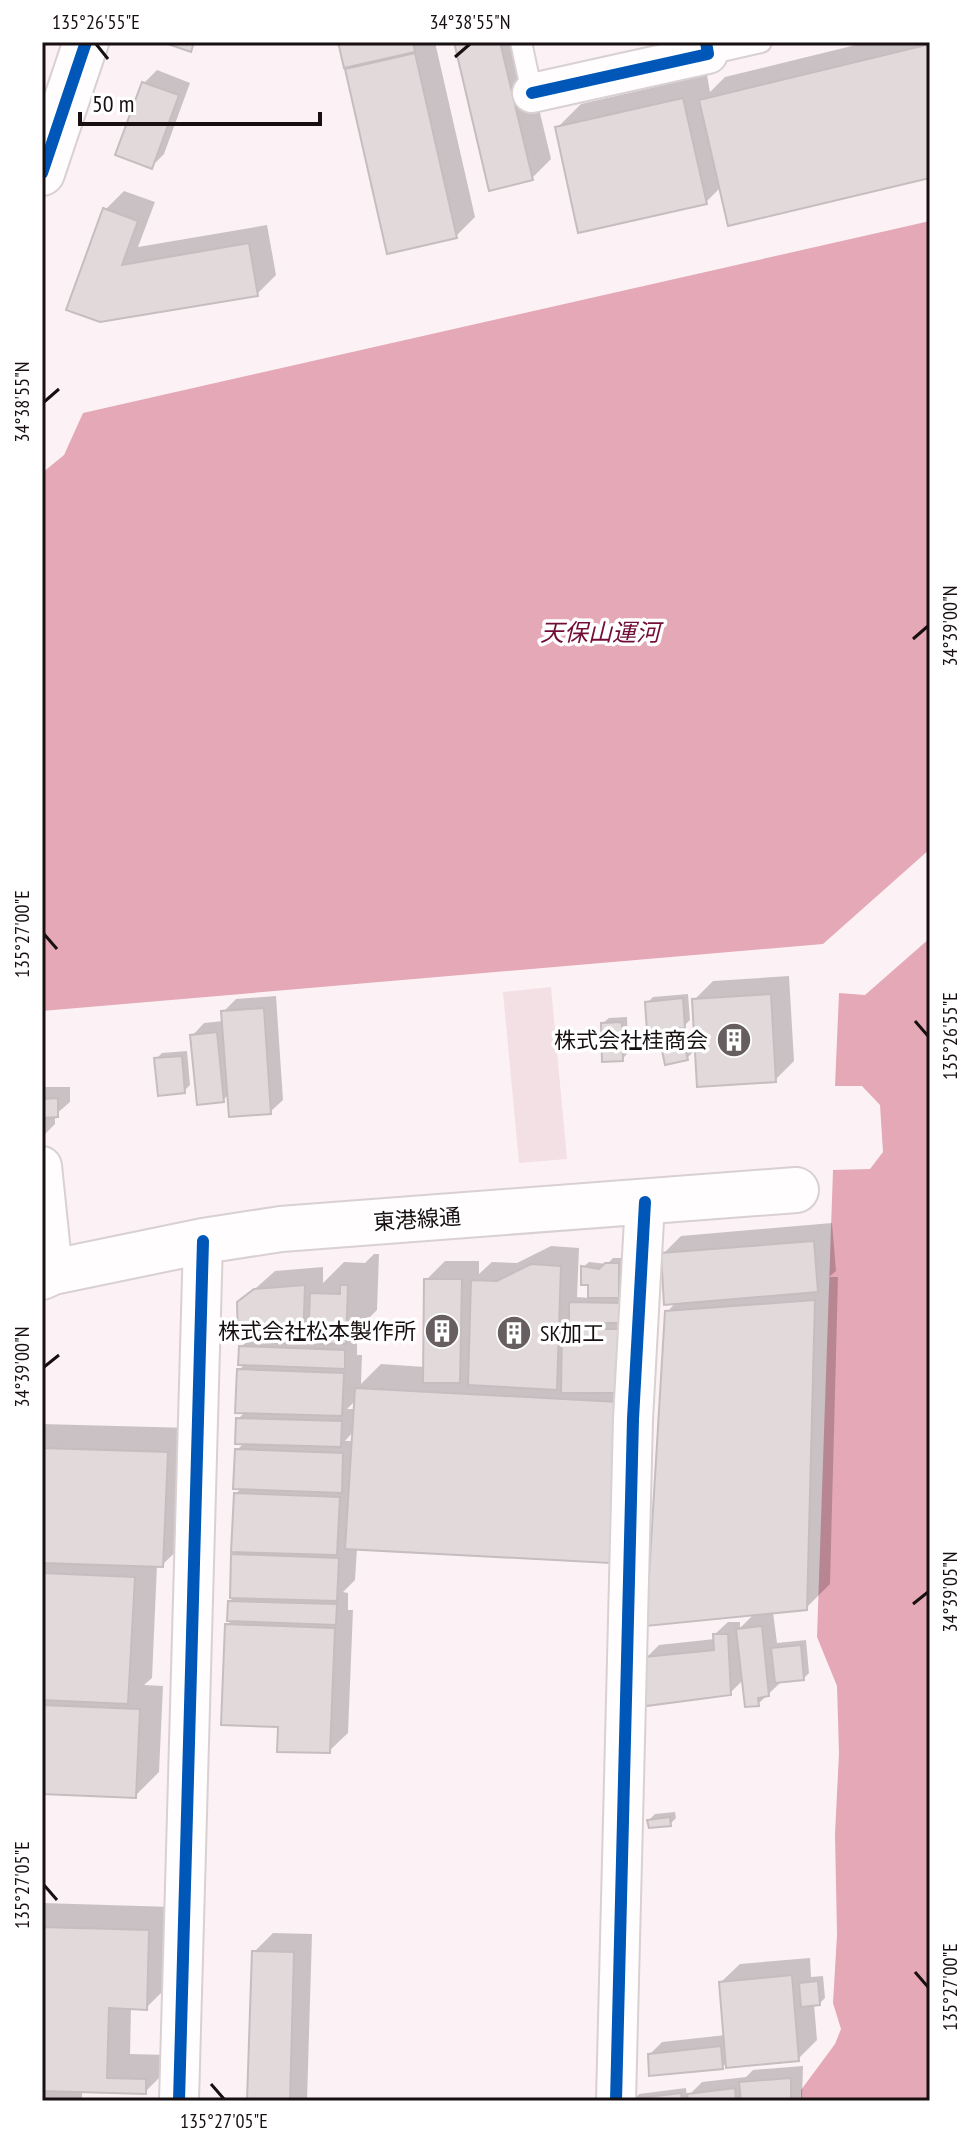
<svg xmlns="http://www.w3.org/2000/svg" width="972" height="2143" font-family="'PT Sans Narrow','Noto Sans JP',sans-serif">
	<rect width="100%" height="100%" fill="#fcf2f5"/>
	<!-- built -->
	<path fill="#f3e0e4" d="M551,987L567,1159L519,1163L503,992Z"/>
	<!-- water -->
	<path fill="#e5a8b7" d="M930,221V849L823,944L42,1011V473L64,455L83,413Z
		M930,938V2101H801V2090L835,2044L841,2029L833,2003L837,1935L835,1834L839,1753L837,1686L817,1637L833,1170L870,1169L883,1152L880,1105L862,1086H835L839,993L865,995Z"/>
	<!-- shadow -->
	<path fill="#0003" fill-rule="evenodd" d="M340,42H435L475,217L456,236L347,70L354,63Z
		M456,42H523L551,159L532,178Z
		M868,42H930V176L721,187L706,202L557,128L581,104L707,75L710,92L725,77Z
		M157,70L190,83L164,154L151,167L144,83Z
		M124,191L155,202L138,247L267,225L276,275L257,294L100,320L105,210Z
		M789,976L794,1061L775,1080L694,1000L713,981Z
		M688,994L690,1020L684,1026L647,1003L653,997Z
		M276,996L283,1100L270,1112L229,1094L223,1100L192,1036L204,1023L224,1021L223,1012L236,999Z
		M627,1017L628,1053L622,1059L603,1023L609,1018Z
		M689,1032L693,1052L687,1058L662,1042L668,1036Z
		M187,1051L190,1085L184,1091L156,1059L162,1053Z
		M42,1087H70V1102L55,1115V1124L42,1137Z
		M832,1223L836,1271L829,1277H838L830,1584L806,1608L773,1612L777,1643L806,1640L809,1673L803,1679L781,1682L758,1704L744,1679L730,1693L646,1658L659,1645L715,1639V1634L728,1622H740V1628L755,1613L667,1312L677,1301L663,1254L681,1236Z
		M551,1246L579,1248L577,1297L590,1298V1283L583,1267L589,1262L607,1264L613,1258H624L625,1290L616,1298H626L633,1537L609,1561L357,1548L355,1580L343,1592L348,1593V1610H353L348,1733L329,1751L280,1725L227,1625L233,1619L230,1601L235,1596L233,1555L239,1550L236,1494L242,1487L237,1450L245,1442L238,1419L246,1411L239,1370L245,1364L241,1347L248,1340L239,1303L275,1271L323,1267V1283L344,1262L365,1263L374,1254H379L377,1310L349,1338H357V1355H362L361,1384L381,1364L425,1367L426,1280L445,1261H479V1274L492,1262L517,1263ZM356,1400L355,1409H347ZM354,1431V1441H345Z
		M42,1424L191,1428L187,1541L162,1565H157L152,1678L144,1685L163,1686L159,1772L135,1796L42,1792Z
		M675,1812L676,1818L670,1824L649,1820L655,1814Z
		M42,1903L173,1907L170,1984L146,2008L131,2007L130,2054L169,2055V2068L145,2092L82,2090V2101H42Z
		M273,1933L312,1934L307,2101H249L254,1952Z
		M810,1958L811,1977L823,1976L825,1998L819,2004H814L817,2040L798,2059L728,2061L722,2067L650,2054L662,2042L726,2035L721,1982L740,1964Z
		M803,2066L802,2101H633L639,2094L686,2088L687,2097L702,2082L746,2077L753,2070Z"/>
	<!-- building -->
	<path fill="#e2d9db" stroke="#c6bdbf" stroke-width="2" d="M162,42H194L191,52Z
		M338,42H413L415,52L344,68Z
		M454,42H500L533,180L489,191Z
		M930,44V178L728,226L699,100Z
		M415,53L457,238L387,254L345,69Z
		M142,82L179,95L152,169L115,155Z
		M683,98L707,204L578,233L555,127Z
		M103,208L138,221L122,265L249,243L258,296L100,322L66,310Z
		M771,994L776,1082L697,1087L692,999Z
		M683,998L685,1028L647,1032L645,1002Z
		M264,1008L271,1114L229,1117L221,1011Z
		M622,1022L623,1061L602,1062L601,1023Z
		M217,1032L224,1102L197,1105L190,1035Z
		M683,1037L688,1060L665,1065L660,1041Z
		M182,1056L185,1093L158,1096L154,1058Z
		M58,1098V1117L43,1118L42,1139V1099Z
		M814,1241L818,1292L664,1305L661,1253Z
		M605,1263H619V1298H588V1285H581V1266L599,1269Z
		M531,1264L561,1266L557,1390L468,1385L471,1280L497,1281Z
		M424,1279H462L460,1383H423Z
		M305,1285L303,1344L238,1341L237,1302L254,1289Z
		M340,1285H348L346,1344L308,1343L310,1293L340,1294Z
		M815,1300L807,1610L646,1626L665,1311Z
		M569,1302L621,1303V1323H569Z
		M562,1329H620L619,1393H561Z
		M239,1346L345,1350V1369L238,1365Z
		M237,1369L344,1373L342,1416L235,1413Z
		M355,1388L619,1402L610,1563L345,1549Z
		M236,1418L342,1421L341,1447L235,1444Z
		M42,1448L168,1452L163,1567L42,1563Z
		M235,1449L343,1453L342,1493L233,1489Z
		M234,1493L340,1497L337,1555L231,1552Z
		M231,1554L339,1558L337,1601L230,1598Z
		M42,1573L135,1577L128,1704L42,1700Z
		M228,1601L337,1604L336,1625L227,1621Z
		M225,1624L335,1628L330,1753L277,1752L278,1727L221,1725Z
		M762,1626L769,1696L758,1698L759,1706L745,1707L736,1629Z
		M713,1634H728L731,1695L646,1706L644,1657L714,1650Z
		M801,1645L804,1680L775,1683L771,1648Z
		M42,1705L140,1709L136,1798L42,1794Z
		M670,1817L671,1826L649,1828L647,1820Z
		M42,1927L149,1930L147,2010L109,2008L107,2078L146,2079V2094L42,2091Z
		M252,1951L294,1952L290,2101H247Z
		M792,1975L799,2061L726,2068L719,1982Z
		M818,1981L820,2005L801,2007L799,1983Z
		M721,2046L723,2069L649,2076L648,2054Z
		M791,2078V2101H741L739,2082Z
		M735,2088L736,2101H688L687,2094Z
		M681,2093L682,2101H631V2099Z"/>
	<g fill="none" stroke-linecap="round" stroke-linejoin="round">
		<!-- lane casing -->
		<g stroke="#d9d0d2" stroke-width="24">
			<path id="lane" d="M521,42L532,93
				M708,54L761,42"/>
		</g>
		<!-- street casing -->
		<g stroke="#d9d0d2" stroke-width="42">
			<path id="street" d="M532,93L708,54L706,42
				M42,1166L53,1272
				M179,2101L203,1241
				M616,2101L633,1419L645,1202"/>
		</g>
		<!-- secondary casing -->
		<g stroke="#d9d0d2" stroke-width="48">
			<path id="secondary" d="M42,173L86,42
				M42,1277L53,1272L203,1241L281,1229L796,1190"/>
		</g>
		<!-- lane -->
		<use href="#lane" stroke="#fffdfe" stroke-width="20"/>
		<!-- street -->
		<use href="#street" stroke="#fffdfe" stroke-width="38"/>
		<!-- secondary -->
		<use href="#secondary" stroke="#fffdfe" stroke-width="44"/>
		<!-- cycleway casing -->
		<g stroke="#fff" stroke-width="17">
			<path id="cycleway" d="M532,93L708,54L706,42
				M42,173L86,42
				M179,2101L203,1241
				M616,2101L633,1419L645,1202"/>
		</g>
		<!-- cycleway -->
		<use href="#cycleway" stroke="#0057b8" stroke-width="12"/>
	</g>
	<!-- ticks -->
	<path fill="none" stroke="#170f10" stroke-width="3" d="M96,44L108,59M455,57L470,44M44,402L59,389M913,639L928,626M44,934L57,949M915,1021L928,1036M44,1367L59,1355M913,1604L928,1592M44,1885L57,1900M915,1972L928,1987M211,2084L224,2099"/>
	<!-- icons -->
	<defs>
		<g id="building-disc" transform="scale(1.8)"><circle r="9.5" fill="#675e60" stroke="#fff"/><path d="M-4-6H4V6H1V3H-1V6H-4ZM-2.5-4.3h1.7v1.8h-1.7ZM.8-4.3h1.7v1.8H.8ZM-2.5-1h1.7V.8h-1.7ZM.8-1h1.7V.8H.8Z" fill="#fff"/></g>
	</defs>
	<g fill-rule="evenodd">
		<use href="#building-disc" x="734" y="1040"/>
		<use href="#building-disc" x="442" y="1331"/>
		<use href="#building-disc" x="514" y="1333"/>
	</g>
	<g text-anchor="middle" stroke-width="7" stroke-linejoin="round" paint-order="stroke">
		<!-- poi labels -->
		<g font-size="22" fill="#170f10" stroke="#fff" text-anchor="end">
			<text x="708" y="1048">株式会社桂商会</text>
			<text x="416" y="1339">株式会社松本製作所</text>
			<text x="540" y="1341" text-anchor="start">SK加工</text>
		</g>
		<!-- street labels -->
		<g font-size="22" fill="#170f10" stroke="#fff">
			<text transform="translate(417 1219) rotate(-4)" y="8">東港線通</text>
		</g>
		<!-- water labels -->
		<g font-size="24" font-style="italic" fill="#710d36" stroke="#fff">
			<text x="600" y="641">天保山運河</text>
		</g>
	</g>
	<!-- border -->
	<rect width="972" height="2143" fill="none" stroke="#ffffff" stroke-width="88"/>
	<!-- scale -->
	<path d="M80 112v12h240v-12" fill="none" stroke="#170f10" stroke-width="4"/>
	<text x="92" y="112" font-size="24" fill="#170f10" stroke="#ffffff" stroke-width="6" paint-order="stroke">50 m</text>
	<rect x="44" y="44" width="884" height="2055" fill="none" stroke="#170f10" stroke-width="3"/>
	<g font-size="20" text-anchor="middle" fill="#170f10">
		<text x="96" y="29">135°26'55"E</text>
		<text x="470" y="29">34°38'55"N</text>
		<text transform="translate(22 402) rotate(-90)" y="7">34°38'55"N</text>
		<text transform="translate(950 626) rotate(-90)" y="7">34°39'00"N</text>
		<text transform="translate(22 934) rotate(-90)" y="7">135°27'00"E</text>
		<text transform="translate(950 1036) rotate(-90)" y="7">135°26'55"E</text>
		<text transform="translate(22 1367) rotate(-90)" y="7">34°39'00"N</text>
		<text transform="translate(950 1592) rotate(-90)" y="7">34°39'05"N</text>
		<text transform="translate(22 1885) rotate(-90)" y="7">135°27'05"E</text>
		<text transform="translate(950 1987) rotate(-90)" y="7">135°27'00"E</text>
		<text x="224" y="2128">135°27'05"E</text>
	</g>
</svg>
